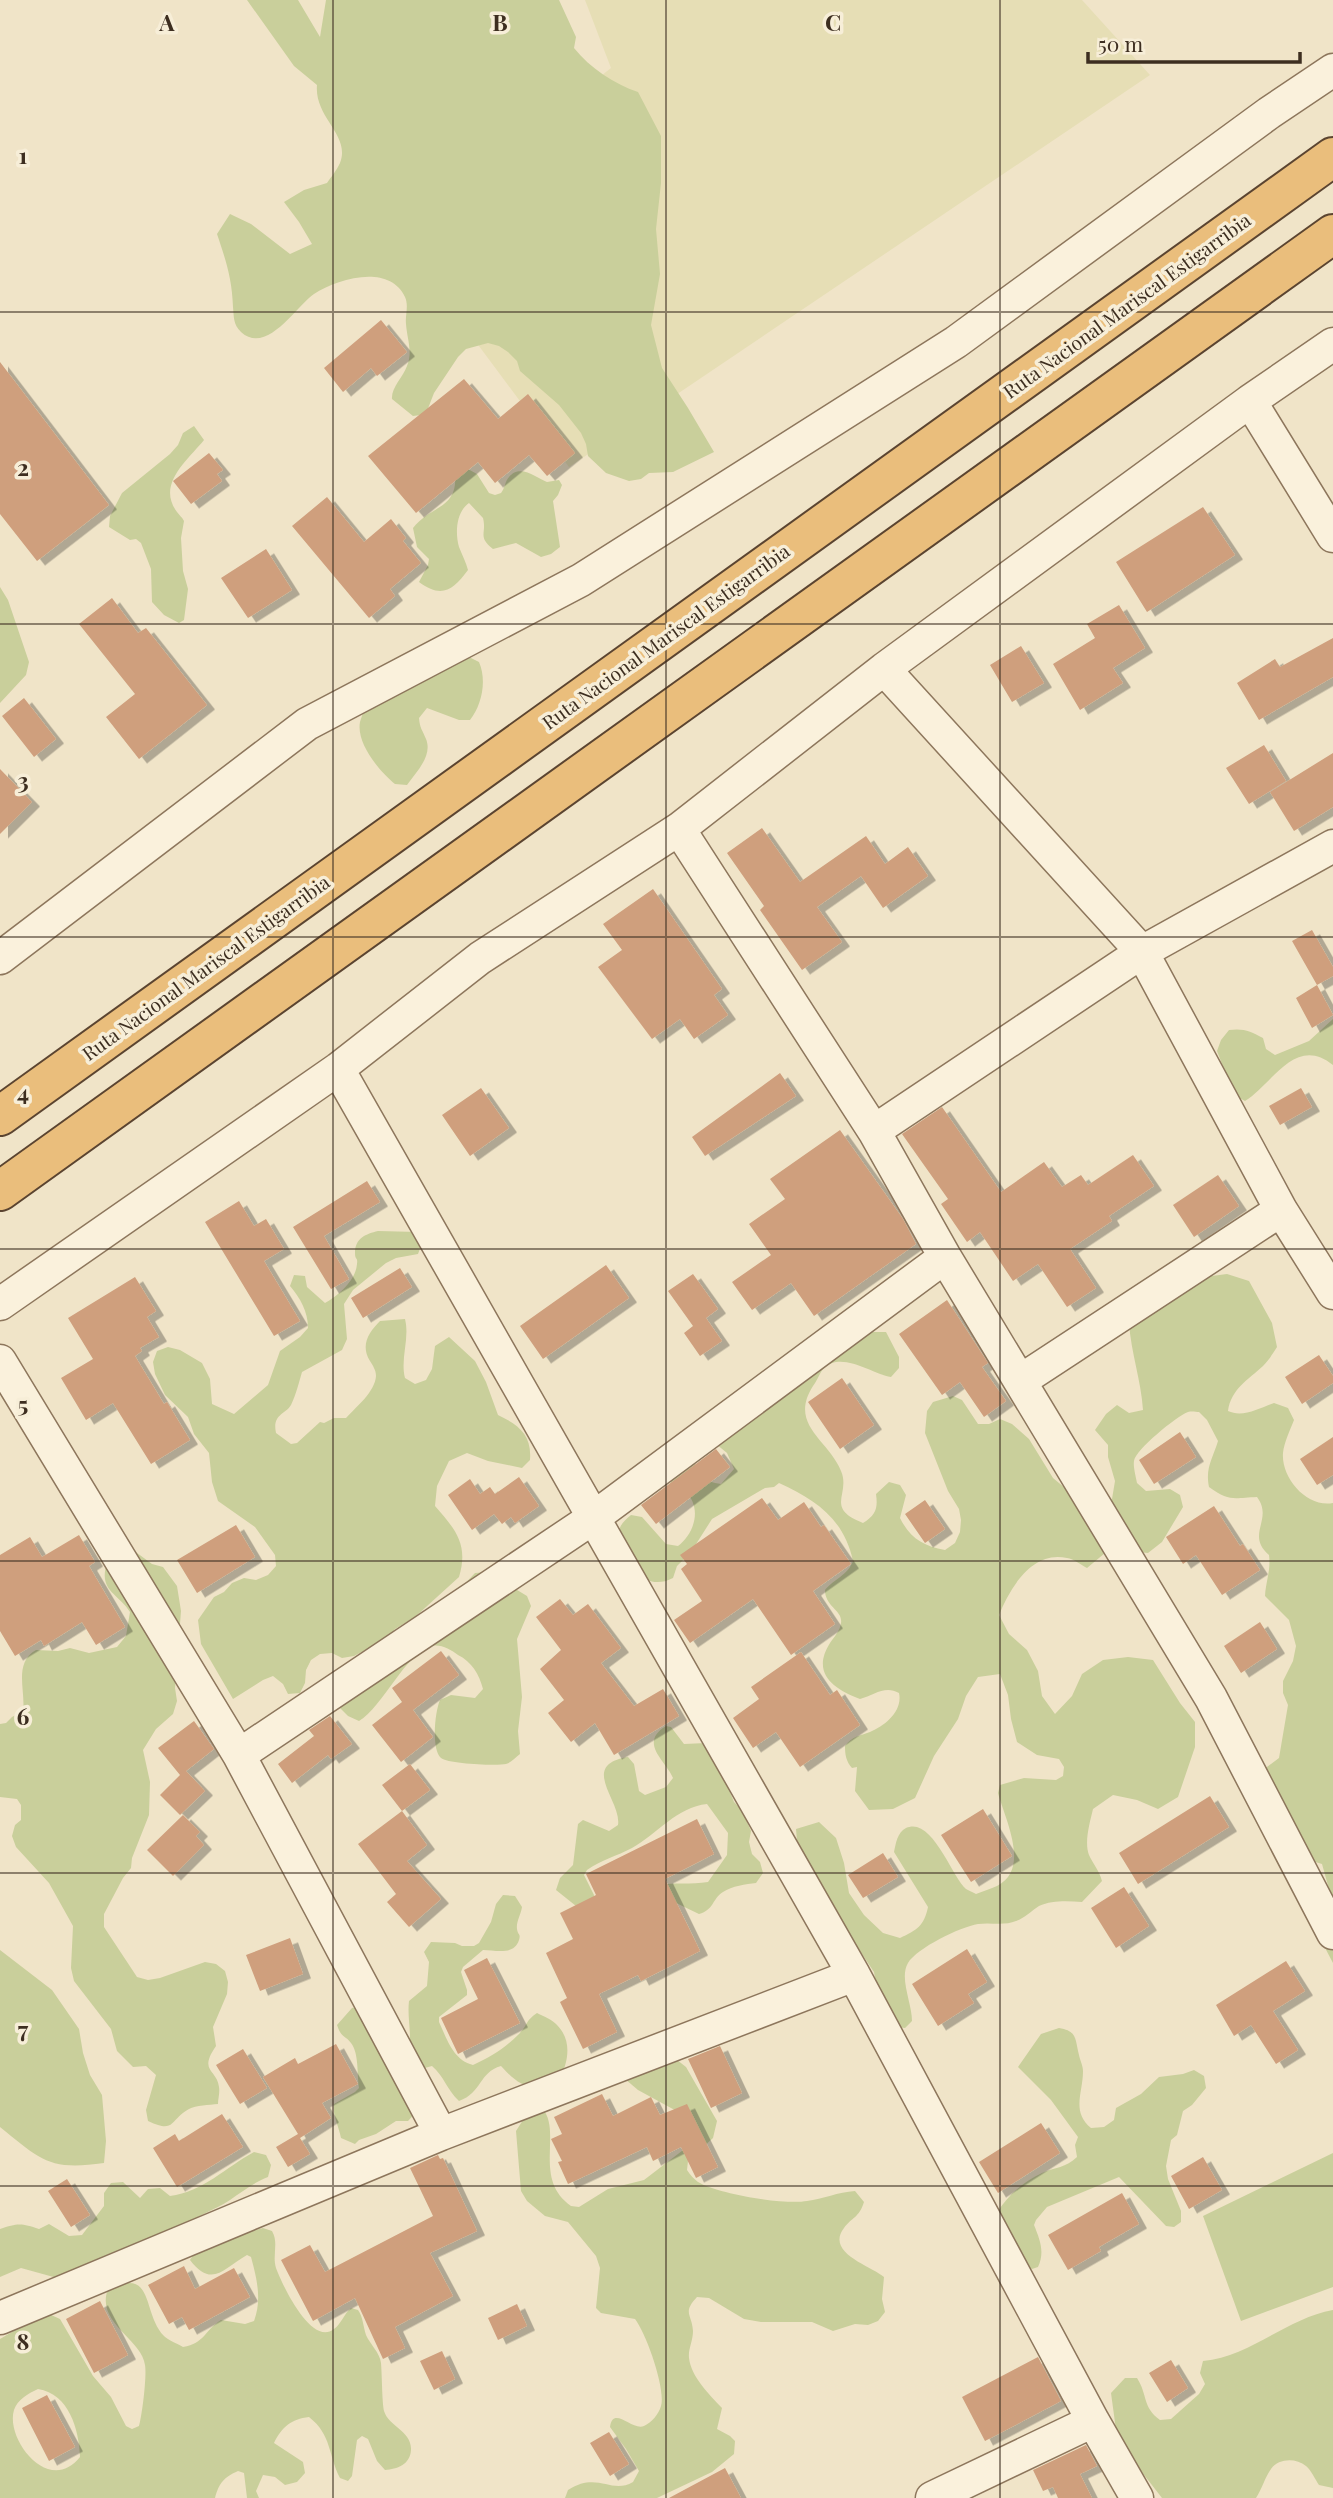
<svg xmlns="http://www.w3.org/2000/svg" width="1333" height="2498" font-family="'Playfair Display',serif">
	<defs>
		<filter id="shadow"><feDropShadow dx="8" dy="4.5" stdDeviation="0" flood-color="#0004"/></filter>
	</defs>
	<rect width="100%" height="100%" fill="#f0e4c8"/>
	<!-- farmland -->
	<path fill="#e6deb5" d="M585,0H1082L1150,75L569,467L398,237L611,68Z"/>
	<!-- green -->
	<path fill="#c9cf9b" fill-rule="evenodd" d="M247,0H298L320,37L326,0H559L576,37L574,48C590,68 614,84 638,92L661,136V183L656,229L660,274L651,325L662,368L688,408L714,452L673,472L649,473L641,479L629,481L606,473L588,456L586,444L581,433L559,405L520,371L517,361L508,352L499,346L488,343L466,349L458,357L434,393L427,411L421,415L413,416L392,399C391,388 403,377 407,366C413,351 407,339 406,324C405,315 409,306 405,297C389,263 337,279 314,294C297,305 267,356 241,332C233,324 234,317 233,307C232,278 226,261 217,234L230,214L251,224L290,254L312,244L299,222L284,202L304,190L327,183C331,177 337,170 340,163C351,135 314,118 317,85L294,66Z
		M194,426L204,440C188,460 156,484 177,512C179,515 182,517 184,521L181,538L183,571L188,589L184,620L179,623L164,615L152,602L151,569L141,543L136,539L130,540L109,527L110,516L122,493L170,454L178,445L183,433Z
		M466,468L477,474L489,493L495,495L501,493C505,488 505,481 509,477C520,463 537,478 547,482L559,480L562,485L558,495L553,501L560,547L551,554L541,557L516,543L493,549C477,536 487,534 483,518L469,503C456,512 455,533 459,547C462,555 466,562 468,570C453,590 442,599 419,582L428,565L429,559L417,547L413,528C431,505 458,509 455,474Z
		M0,587L8,600L29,662L26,675L0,703Z
		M469,657L479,662C487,680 482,705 470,720H459L427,708L419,718C420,729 422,729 426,739C433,756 416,772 407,785L395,784C379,771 356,743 360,722C362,715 365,708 368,701Z
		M1333,1019V1065C1295,1034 1272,1085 1245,1101L1234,1095L1217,1051L1221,1040L1229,1030C1243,1028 1251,1031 1263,1038L1266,1049L1275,1055L1309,1041Z
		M378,1231L418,1232L422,1243L418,1254L396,1258L386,1263L353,1290L344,1304L347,1339L342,1350L302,1372C299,1382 296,1395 291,1405C285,1415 272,1414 276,1433L291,1444L297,1443L320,1422L324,1423L334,1418H346C356,1407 375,1392 376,1376C376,1370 373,1366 370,1361C360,1345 369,1332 380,1321L405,1319C410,1339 400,1358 405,1378L415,1384L426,1380L432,1369L435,1346L449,1337L475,1361L486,1382L498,1415C519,1425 532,1435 530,1460L522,1468L488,1461L467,1453L449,1461L437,1486L435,1506C455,1529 469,1544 459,1577L415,1617L395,1629L388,1638L354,1656L342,1658L332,1653L320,1654L311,1660L306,1670L305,1683L300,1693L288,1694L283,1684L273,1676L263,1680L233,1699L201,1644L198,1620L214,1597L224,1592L232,1583L244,1578L256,1580L268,1575L276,1566L275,1555L255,1527L218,1501L212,1482L209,1453L194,1434L188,1417L165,1395L155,1374L153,1362L157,1351L168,1347L180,1350L202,1363L210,1379L212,1404L234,1414L268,1385L280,1351L300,1337L308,1328C308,1311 300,1298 290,1286L294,1275L305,1276L307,1287L325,1303C338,1296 356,1280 357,1264C358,1256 355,1261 355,1253C355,1238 366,1234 378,1231Z
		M1227,1274L1249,1281L1272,1323L1277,1347C1273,1353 1269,1360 1263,1366C1248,1380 1231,1389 1228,1411C1243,1418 1259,1408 1274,1403L1288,1408L1294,1420C1290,1430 1284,1443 1283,1453C1281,1478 1307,1508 1333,1503V1963L1323,1944L1325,1899L1329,1889L1322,1864L1309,1860L1260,1772L1279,1758L1288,1705L1283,1693V1681L1293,1661L1296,1646L1289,1620L1265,1596C1266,1581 1271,1570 1269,1555C1245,1534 1274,1520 1257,1497C1234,1498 1229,1502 1209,1487C1205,1468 1213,1458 1218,1441L1207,1420L1199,1412C1196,1412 1192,1411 1188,1412C1177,1416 1135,1450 1134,1461C1133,1467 1136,1477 1137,1483L1146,1491L1170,1489L1180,1495L1183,1507L1162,1542L1148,1553L1138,1552L1111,1505L1115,1481L1108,1457V1445L1095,1430L1106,1414L1117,1405L1129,1413L1143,1410C1141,1380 1131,1353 1129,1323L1204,1277Z
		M858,1332H886L899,1357V1368L891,1377C872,1374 842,1351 824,1368C820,1372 817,1381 813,1386C788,1425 829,1440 841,1471C851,1494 824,1508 863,1523C876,1515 878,1508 876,1494L889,1482L900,1485L906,1495L900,1518C910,1538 923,1546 945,1550L955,1543L960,1532L961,1520L959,1509L948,1491L925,1433L927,1411L933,1402L953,1396L962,1400L978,1424H989L1000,1419L1012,1424L1029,1439L1053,1478L1071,1493L1105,1553L1087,1568C1081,1565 1074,1559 1067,1558C1032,1550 1010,1588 999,1615L1009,1634L1027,1650L1038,1671L1042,1696L1055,1714L1072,1696L1082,1674L1103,1660L1128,1657L1153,1660L1180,1703L1195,1722V1747L1178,1797L1158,1809L1137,1800L1113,1795L1093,1809C1090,1822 1084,1842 1089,1855C1093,1864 1099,1870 1102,1881L1082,1902C1068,1901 1052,1900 1039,1906C1031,1911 1025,1918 1016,1921C1004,1926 991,1922 978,1924C960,1927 917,1948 908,1963C899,1978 912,2003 912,2021L905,2028L896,2027L878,1995L874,1972L834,1912L825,1890L798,1853L796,1829L819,1822L836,1838L844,1863L849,1893L864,1915L883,1933L900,1938C917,1930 924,1926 928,1907L894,1852C896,1843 897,1833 906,1828C932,1816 952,1877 966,1889C969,1891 973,1892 976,1894C983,1891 991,1889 997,1886C1031,1869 1005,1819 998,1793L1000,1785L1024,1778L1056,1780L1063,1776L1064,1767L1059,1759L1037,1755L1017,1742L1011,1719L1008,1695L1000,1674L978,1677L966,1696L958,1719L934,1756L915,1798L893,1809L869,1810L855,1791L857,1767L852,1768C846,1761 845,1755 845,1746C852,1736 860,1736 870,1732C885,1726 903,1711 899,1693C885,1685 874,1695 860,1699C833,1689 811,1673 830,1643C834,1637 840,1631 841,1623C843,1610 825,1607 825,1590C834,1579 848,1575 853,1561C844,1519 816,1500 779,1483L774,1487L765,1488L712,1519L691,1552L677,1566L673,1578C648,1591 632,1571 624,1549C622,1544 619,1538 619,1533C619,1525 625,1520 631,1515L642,1517L666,1544L678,1546C694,1534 703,1508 685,1491C681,1488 675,1485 670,1482L656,1484L643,1462C661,1441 676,1446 695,1464C700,1469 704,1478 710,1481C713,1483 717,1483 721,1484L734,1469L727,1453L704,1434Z
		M133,1550L152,1564L163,1567L177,1586L181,1611L175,1688L177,1701L173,1714L156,1729L143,1750L150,1782L149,1815L132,1858L131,1868L123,1878L104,1914V1927L137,1977L148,1980L160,1978L205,1962L216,1964L225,1971L228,1982L227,1994L213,2027L216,2046C198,2072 217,2069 219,2087C220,2093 218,2099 218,2104C209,2105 196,2105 189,2109C169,2120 176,2134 148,2121L146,2110L156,2075L146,2066L133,2067L117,2051L111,2029L74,1981L71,1968L73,1926L49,1883L16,1847L12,1836L15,1825L21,1820V1805L17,1799L0,1797V1724L6,1723L12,1717L23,1711C26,1691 13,1663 36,1650L58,1651L70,1648L89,1653L117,1647L126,1636L130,1612C118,1593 98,1591 107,1563Z
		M487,1572L527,1596L531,1606L517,1639L522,1697L518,1731L520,1754C515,1758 512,1762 506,1764C497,1766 448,1764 441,1758C431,1749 435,1711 440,1700L451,1695L475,1698L483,1689C479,1674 472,1662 458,1655C451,1650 441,1644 432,1646C405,1653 383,1707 359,1721L348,1716L340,1708L352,1689L459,1590L475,1573Z
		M666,1726L671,1727L684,1744L706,1743L730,1782V1792L734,1802L742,1810L751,1831L749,1842L752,1854L760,1862L763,1873L756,1883C746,1884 732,1886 723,1892C712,1899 714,1910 699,1914L672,1901L658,1885C675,1882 691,1885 708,1882L727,1855L728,1833L707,1804C677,1807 657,1834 632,1848C617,1856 601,1860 587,1870L584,1875L594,1895L593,1907L576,1906L556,1890L560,1878L573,1865L578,1824L583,1820L609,1831L618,1825C622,1801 578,1765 628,1757L634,1764L639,1791L645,1795L666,1787L673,1778C666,1761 638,1743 666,1726Z
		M503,1895L515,1896L522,1907C521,1914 516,1922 517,1929C518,1936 521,1933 519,1940C514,1956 495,1950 483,1950L463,1967L461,1972L467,1990V1995L439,2017V2022C447,2039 453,2060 473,2065C491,2057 505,2048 519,2034C528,2025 525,2021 537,2013C543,2016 553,2020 557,2025C573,2041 568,2063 559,2080C531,2092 521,2088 501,2066C479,2072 482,2093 459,2101C447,2090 444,2076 432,2066L421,2069L409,2050C412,2033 407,2018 409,2001L427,1986L429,1962L424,1952L431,1942L455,1943L462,1946H474L479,1943L491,1922L496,1904Z
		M0,1950L52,1990L79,2029L83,2053L90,2075L102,2095L106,2141L104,2163C49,2171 41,2160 0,2127Z
		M364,2005L419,2109L408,2121H396L376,2134L359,2140L355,2144L341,2138C339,2127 332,2114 334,2104L355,2092L359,2088C357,2074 359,2053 351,2043C344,2034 342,2039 337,2025L352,2008Z
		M1059,2028C1078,2031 1075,2040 1079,2055C1080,2060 1083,2066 1083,2071C1083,2093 1071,2111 1091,2128L1104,2127L1114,2120L1116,2108L1141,2094L1159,2077L1183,2074L1194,2070L1204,2076L1206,2088L1192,2105L1183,2111L1177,2135L1171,2140L1166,2166L1168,2179L1181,2211V2222L1174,2227L1166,2226L1119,2177L1047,2207L1036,2220L1034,2225C1040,2240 1045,2252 1038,2267L1032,2269L1027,2267L997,2213C1007,2196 1024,2181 1042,2173C1055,2167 1066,2168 1077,2157L1075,2145L1078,2137L1051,2100L1018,2067L1041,2034Z
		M672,2056L686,2067L717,2121L713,2138L688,2161L687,2170C690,2175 694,2179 698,2182C718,2194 784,2205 807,2201C823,2199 838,2192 855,2191L864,2202C859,2218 852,2217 844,2228C825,2253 871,2266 884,2277L882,2299L885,2312L878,2321L868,2325L855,2324L833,2331L812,2322H761L744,2319L709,2298L697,2297C682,2313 692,2314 693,2331C693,2341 688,2349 689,2358C691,2377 710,2395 722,2408L717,2429L730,2436L735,2441L734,2454L712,2472L657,2498H565L568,2490C598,2471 611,2495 633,2482L639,2471L626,2449L610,2427C613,2405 632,2431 644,2426C651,2423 659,2414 661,2406C666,2389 646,2333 635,2319L601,2313L596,2308L600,2268L596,2256L568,2222L545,2216L527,2201L521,2191L516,2131L530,2109L542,2108C563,2131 532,2179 571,2206L579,2207L608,2189L644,2180L691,2144L682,2114L638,2090L625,2079Z
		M254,2152L266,2155L271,2165L268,2177C253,2183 243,2191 230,2200C213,2211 193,2216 178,2232L68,2281L21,2268L0,2277V2229C17,2223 22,2223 39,2229L49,2224L69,2236L82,2235L104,2206V2193L111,2183L123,2182L140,2198L148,2189L160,2188L170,2196C203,2192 226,2167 254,2152Z
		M1333,2153V2287L1241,2321L1203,2216Z
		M263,2228L272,2231C279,2243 272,2255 276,2268C282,2284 311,2347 334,2329C341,2324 344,2314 351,2308L358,2310C363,2317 363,2326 366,2335C370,2344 380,2353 381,2363C382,2375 382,2402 384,2411C389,2427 412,2431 411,2450C410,2465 397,2469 385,2470L377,2461L368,2439L362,2436L357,2440L352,2476L348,2481L340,2478C328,2455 332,2435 309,2417C291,2419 282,2427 274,2443L303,2462L305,2473L297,2482L285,2485L275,2477L263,2475L256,2491L259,2498H247L244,2473L238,2471C224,2477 219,2483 215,2498H0V2339L36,2318L49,2314L60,2319L93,2376L111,2397L126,2426L132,2429L139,2426C142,2416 147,2376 145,2365C142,2339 95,2323 108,2289C156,2267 141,2312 164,2336C168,2340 178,2344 183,2347C205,2343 204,2331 221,2320L245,2324L254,2321C262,2300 257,2279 251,2257L247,2255C224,2268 212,2289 190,2260C203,2237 240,2235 263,2228ZM38,2389C69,2394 79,2429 80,2457C49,2496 5,2439 14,2410C17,2400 29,2393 38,2389Z
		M1333,2310V2488L1319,2485C1315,2479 1311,2470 1306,2466C1296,2458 1279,2458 1271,2469C1265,2477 1262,2489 1256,2498H1162L1134,2462L1116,2430L1111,2393L1125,2378H1137C1148,2395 1142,2407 1160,2420L1171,2419L1199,2394L1205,2384L1200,2373L1203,2361C1250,2357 1287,2318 1333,2310Z"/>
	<!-- building -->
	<path fill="#cf9f7d" filter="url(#shadow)" d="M381,320L407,352L377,376L371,368L343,392L324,368Z
		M0,362L109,505L37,561L0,514Z
		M464,379L498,419L528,394L575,453L547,476L529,455L495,483L478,462L416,513L368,456Z
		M209,453L223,470L217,474L222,481L191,504L173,481Z
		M327,497L364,542L391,519L406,538L403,541L421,563L390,589L395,596L369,618L292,526Z
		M1203,507L1235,555L1147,612L1116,562Z
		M266,549L292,590L248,618L221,578Z
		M112,598L138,633L146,628L207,705L139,759L106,717L135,694L79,624Z
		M1119,605L1145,648L1113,668L1123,683L1080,710L1053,664L1095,638L1087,624Z
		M1333,638V677L1259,720L1237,683L1275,659L1280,667Z
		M1021,646L1044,683L1012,702L990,665Z
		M24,698L56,739L34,757L2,716Z
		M1264,745L1286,781L1249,804L1226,768Z
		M1333,753V807L1294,831L1270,792Z
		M0,769L32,802L0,834Z
		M762,828L800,882L866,836L885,864L908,847L928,876L883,908L861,876L817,907L842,942L802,970L760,910L764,906L727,853Z
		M653,889L722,989L714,995L728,1015L694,1039L680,1019L652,1039L598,967L622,950L603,924Z
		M1312,930L1333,967V976L1317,985L1292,941Z
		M1317,985L1333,1015L1312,1028L1296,998Z
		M780,1073L796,1096L705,1156L692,1137Z
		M481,1088L509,1128L470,1156L442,1115Z
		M1301,1088L1312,1107L1280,1125L1269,1106Z
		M942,1107L1001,1192L1044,1162L1062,1187L1081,1175L1088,1185L1133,1155L1154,1186L1109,1216L1112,1221L1070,1249L1096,1288L1067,1307L1038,1264L1013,1281L980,1232L967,1242L941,1204L948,1199L902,1134Z
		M840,1130L903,1219L916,1244L814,1316L791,1283L752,1310L732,1282L771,1255L749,1224L785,1199L770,1179Z
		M1218,1175L1239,1206L1194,1237L1173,1205Z
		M367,1181L380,1202L324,1236L349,1279L331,1289L293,1227Z
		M239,1201L254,1226L266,1219L284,1249L264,1261L300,1321L274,1336L205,1222Z
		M606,1265L629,1298L543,1359L520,1326Z
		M400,1268L412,1287L363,1318L351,1298Z
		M693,1274L718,1309L706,1318L722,1341L700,1356L684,1333L693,1326L668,1291Z
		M135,1277L156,1311L147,1317L159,1337L140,1348L142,1351L135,1356L164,1404L167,1402L190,1440L151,1464L113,1403L86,1420L61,1378L93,1359L68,1318Z
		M947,1300L988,1363L982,1367L1006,1401L984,1417L960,1382L942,1395L899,1334Z
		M1319,1355L1333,1376V1383L1302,1404L1285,1377Z
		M842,1378L874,1425L840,1449L808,1402Z
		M1180,1432L1196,1457L1154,1484L1139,1460Z
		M1333,1437V1475L1317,1485L1300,1459Z
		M716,1449L730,1467L656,1524L641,1505Z
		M519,1477L539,1506L515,1523L511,1517L502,1524L494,1514L472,1530L448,1495L470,1479L480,1494L490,1487L495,1494Z
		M762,1498L778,1520L804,1502L821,1527L824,1525L851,1564L813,1591L835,1624L791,1655L753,1599L690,1643L674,1620L702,1601L681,1569L687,1564L680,1555Z
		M925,1500L945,1529L925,1543L905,1514Z
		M1214,1506L1240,1546L1243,1544L1260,1570L1222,1595L1196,1555L1183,1564L1166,1537Z
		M236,1525L255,1557L197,1593L177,1560Z
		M79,1535L95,1562L89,1566L125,1627L96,1645L82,1622L44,1646L41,1640L15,1656L0,1631V1555L30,1537L42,1557Z
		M560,1599L573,1615L588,1604L621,1648L601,1663L634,1706L663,1689L679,1716L614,1755L595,1723L571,1742L548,1713L564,1700L540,1669L561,1650L536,1617Z
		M1260,1622L1277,1649L1241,1673L1224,1646Z
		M441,1651L459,1675L413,1710L433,1737L401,1762L372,1725L402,1702L392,1688Z
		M801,1652L830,1695L837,1690L860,1725L800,1767L776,1732L753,1748L733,1718L759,1699L751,1687Z
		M330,1716L352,1744L331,1759L328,1755L292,1783L278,1764L314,1736L309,1730Z
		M194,1721L214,1749L186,1771L205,1791L180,1815L160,1795L180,1775L158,1748Z
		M410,1764L430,1790L402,1811L382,1785Z
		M1210,1796L1229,1827L1138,1884L1119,1853Z
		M983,1809L1012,1856L971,1882L941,1835Z
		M402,1811L427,1845L407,1861L441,1899L409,1927L387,1902L396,1894L358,1844Z
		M183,1815L200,1832L196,1836L204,1845L173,1876L147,1850Z
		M697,1819L714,1854L665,1879L700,1951L641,1981L638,1975L599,1994L617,2032L583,2049L560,2002L567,1998L546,1953L573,1939L560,1913L596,1895L586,1874Z
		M883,1853L898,1877L863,1898L848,1875Z
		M1124,1887L1149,1926L1116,1948L1091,1908Z
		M290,1938L303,1974L260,1991L246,1955Z
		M967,1949L987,1982L968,1994L974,2003L938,2026L912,1984Z
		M487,1958L520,2023L458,2054L441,2018L478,1999L464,1970Z
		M1286,1961L1305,1991L1273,2011L1298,2050L1276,2064L1251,2025L1234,2036L1216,2005Z
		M336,2044L358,2084L322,2103L331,2118L300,2138L310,2154L288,2167L276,2147L298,2134L263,2077L295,2058L298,2064Z
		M720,2046L742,2093L711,2108L688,2059Z
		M243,2049L267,2088L240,2104L216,2065Z
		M602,2094L613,2116L651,2097L660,2115L687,2104L718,2167L696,2178L681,2147L653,2161L647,2147L568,2184L558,2162L562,2161L551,2139L562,2134L554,2117Z
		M222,2114L243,2147L177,2187L153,2148L175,2134L179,2141Z
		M1041,2123L1060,2153L998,2193L979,2162Z
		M438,2155L440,2159L443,2158L477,2231L430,2253L453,2296L395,2327L405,2348L383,2359L355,2298L313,2321L281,2260L310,2245L325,2272L433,2216L410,2168Z
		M1203,2157L1222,2190L1189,2209L1171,2176Z
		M67,2179L90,2215L71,2227L48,2191Z
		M1122,2193L1139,2224L1099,2247L1101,2251L1068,2270L1048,2235Z
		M184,2266L195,2289L234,2268L250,2297L189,2330L182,2317L169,2324L148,2285Z
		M100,2301L128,2355L94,2373L66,2319Z
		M517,2304L527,2326L498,2340L488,2318Z
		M442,2351L455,2379L434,2390L420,2361Z
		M1038,2357L1061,2401L985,2441L962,2397Z
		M1171,2360L1188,2388L1167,2402L1149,2373Z
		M47,2395L75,2447L49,2461L22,2408Z
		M609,2432L629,2464L610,2476L590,2443Z
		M1086,2445L1097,2466L1080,2474L1092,2498H1058L1053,2487L1043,2491L1033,2470Z
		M725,2468L741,2498H669Z"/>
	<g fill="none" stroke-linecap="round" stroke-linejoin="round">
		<!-- minor casing -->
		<g stroke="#8d765c" stroke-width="35">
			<path id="minor" d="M1250,401L1333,536
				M884,669L1142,952L1281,1210L1333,1293
				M679,829L874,1131L945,1257L1211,1698L1333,1933
				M0,958L307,724L581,580L956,342L1269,113L1333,70
				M338,1069L854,1975L1093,2421L1137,2498
				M874,1131L1142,952L1333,846
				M0,1304L338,1069L480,958L679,829L884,669L1250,401L1333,344
				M0,1361L239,1755L441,2134
				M1020,1381L1281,1210
				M239,1755L593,1518L945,1257
				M0,2318L441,2134L854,1975
				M932,2498L1093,2421"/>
		</g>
		<!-- trunk casing -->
		<g stroke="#5b4430" stroke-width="42">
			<path id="trunk" d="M0,1116L1333,157
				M0,1191L1333,234"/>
		</g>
		<!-- minor -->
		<use href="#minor" stroke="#faf1dc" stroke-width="32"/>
		<!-- trunk -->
		<use href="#trunk" stroke="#eabe7c" stroke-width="38"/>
	</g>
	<!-- grid -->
	<path fill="none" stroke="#3d2e20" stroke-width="2" stroke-opacity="0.55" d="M333,0V2498M666,0V2498M1000,0V2498M0,312H1333M0,624H1333M0,937H1333M0,1249H1333M0,1561H1333M0,1873H1333M0,2186H1333"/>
	<g text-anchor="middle" stroke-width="7" stroke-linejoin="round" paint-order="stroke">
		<!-- street labels -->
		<g font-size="19" fill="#3d2e20" stroke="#f7eed8">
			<text transform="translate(1127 306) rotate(-36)" y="7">Ruta Nacional Mariscal Estigarribia</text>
			<text transform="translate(666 637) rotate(-36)" y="7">Ruta Nacional Mariscal Estigarribia</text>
			<text transform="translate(206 968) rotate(-36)" y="7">Ruta Nacional Mariscal Estigarribia</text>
		</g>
	</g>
	<g font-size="23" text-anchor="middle" font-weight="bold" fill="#3d2e20" stroke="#f7eed8" stroke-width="7" stroke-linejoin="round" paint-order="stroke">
		<text x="167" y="31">A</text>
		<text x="500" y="31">B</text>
		<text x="833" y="31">C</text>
		<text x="23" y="164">1</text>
		<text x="23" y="476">2</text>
		<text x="23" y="789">3</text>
		<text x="23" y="1101">4</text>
		<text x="23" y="1413">5</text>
		<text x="23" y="1725">6</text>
		<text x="23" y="2038">7</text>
		<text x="23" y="2350">8</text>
	</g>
	<!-- scale -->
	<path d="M1088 52v10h212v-10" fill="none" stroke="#3d2e20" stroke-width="3.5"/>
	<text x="1098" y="52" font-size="21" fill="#3d2e20" stroke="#f7eed8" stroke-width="5" paint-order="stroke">50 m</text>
</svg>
